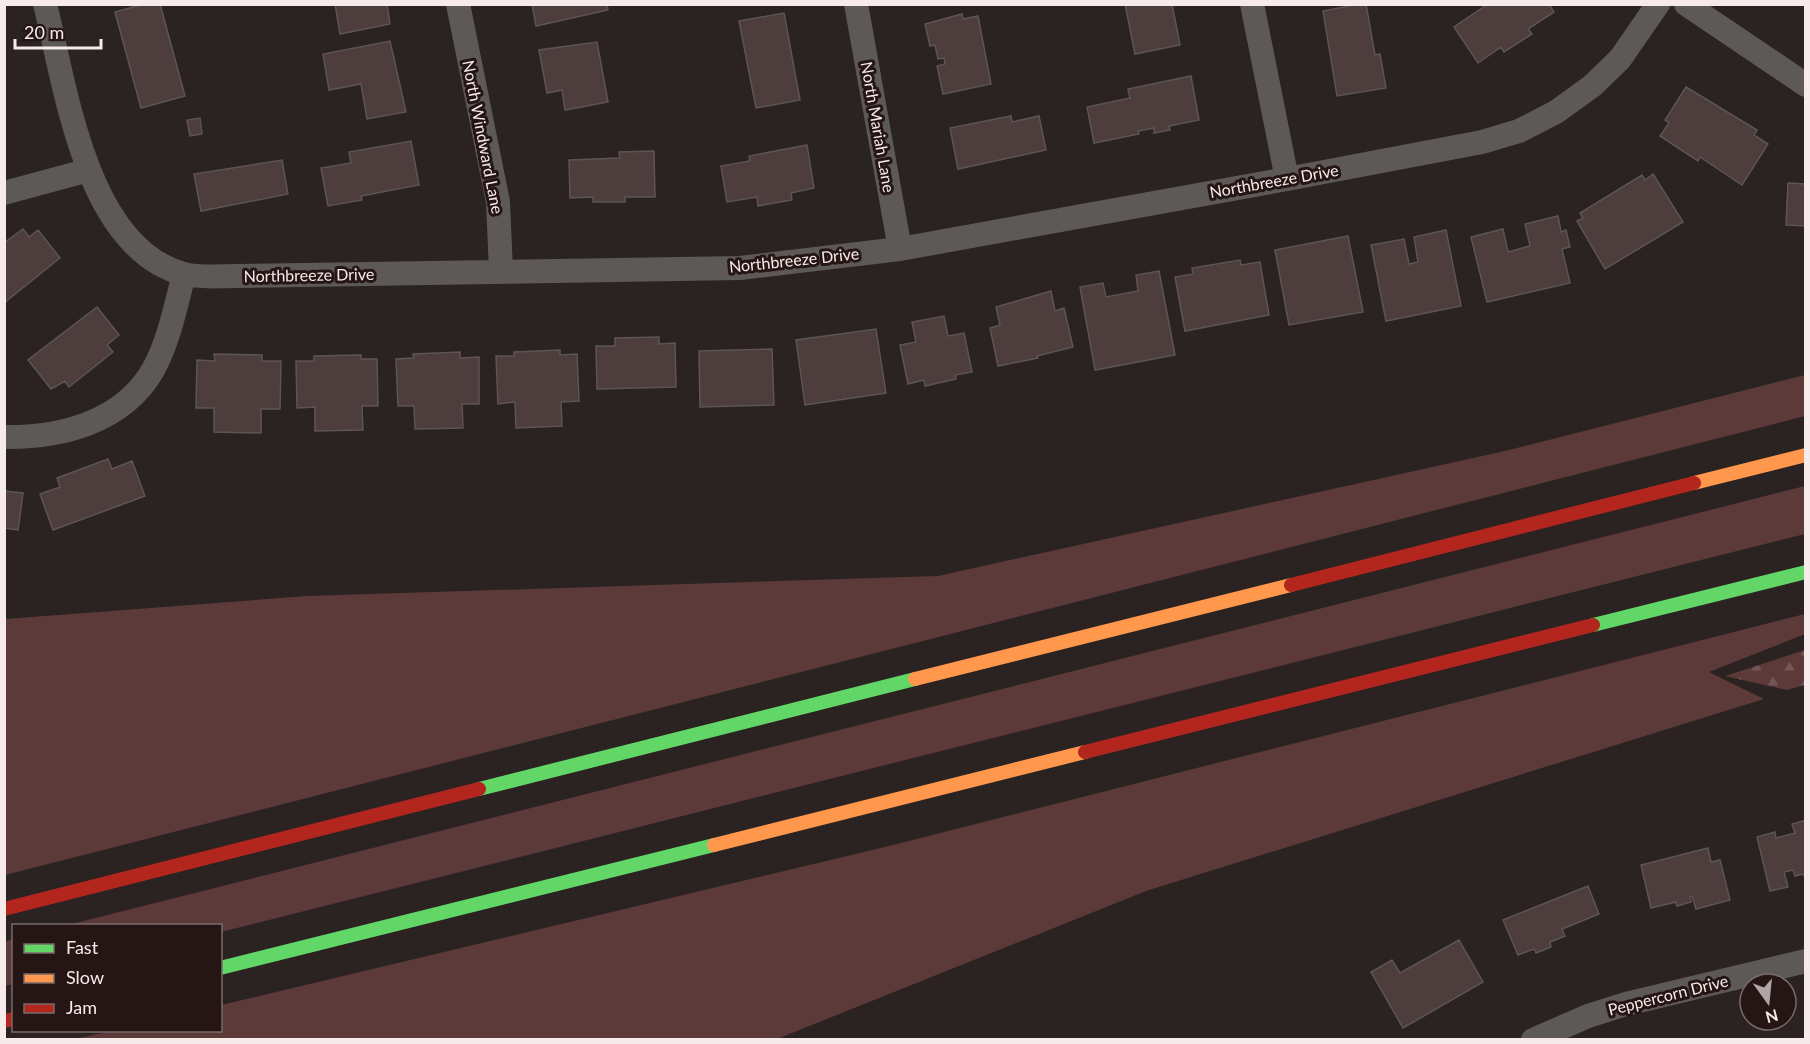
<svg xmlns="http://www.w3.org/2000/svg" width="1810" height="1044" font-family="Lato,sans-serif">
	<defs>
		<pattern id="forest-firs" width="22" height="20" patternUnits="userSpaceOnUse" patternTransform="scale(1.5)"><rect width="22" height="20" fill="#5b3a39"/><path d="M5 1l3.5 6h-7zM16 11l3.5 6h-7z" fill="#735756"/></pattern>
	</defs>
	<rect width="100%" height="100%" fill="#2b2222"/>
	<!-- green -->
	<path fill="#5b3a39" d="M1805,375V416L5,875V619L307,596L938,576L1505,451Z
		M1805,486V534L221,932L220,926L68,925Z
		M1805,614V634L1709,672L1764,699L1146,891L777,1039H74L112,1031L220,1030L221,1005L885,847Z
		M13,939V984L5,986V942Z"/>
	<!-- forest -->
	<path fill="url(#forest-firs)" d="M1805,650V685L1787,690L1725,676Z"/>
	<!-- building -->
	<path fill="#4d3d3d" stroke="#5d5555" stroke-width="1.5" d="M144,4H160L185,96L141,108L115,12Z
		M335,4H387L390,24L340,34Z
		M532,4H607L608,10L536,26Z
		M1125,4H1172L1180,45L1135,54Z
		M1359,4H1366L1375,55L1380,54L1386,88L1337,96L1323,11Z
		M1488,4H1549L1554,12L1528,29L1532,34L1504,52L1501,47L1478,63L1454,27Z
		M784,13L800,100L756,108L739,21Z
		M962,14L963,19L978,16L991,84L943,94L937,66L945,64L944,58L938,59L935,45L930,46L925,24Z
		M390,41L406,112L367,119L361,84L329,90L323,54Z
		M597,42L608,102L565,110L562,90L547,93L539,50Z
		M1191,76L1199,120L1169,126L1170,130L1154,133V128L1138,131L1139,134L1094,143L1087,107L1130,98L1128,89Z
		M1686,87L1757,130L1754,135L1768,144L1742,185L1700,157L1698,161L1660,136L1669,123L1665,120Z
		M1011,116L1012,122L1039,116L1046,150L958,169L950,128Z
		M200,118L202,134L190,136L187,120Z
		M411,141L419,185L361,196L362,200L328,206L321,168L351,163L349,152Z
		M807,145L814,188L791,193L792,200L758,206L757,197L727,202L721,166L750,161L749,156Z
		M654,151L655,197H625V202H593V197L570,198L569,160L620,158L619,152Z
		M282,160L288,194L201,211L194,174Z
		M1653,174L1683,222L1605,269L1577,221L1583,218L1580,213L1642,175L1645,180Z
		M1788,183L1806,184V226L1786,225Z
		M1558,216L1561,232L1566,230L1570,247L1562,249L1570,283L1487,302L1471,237L1503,229L1508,252L1530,246L1525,224Z
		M23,229L29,237L38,230L60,258L4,303V243Z
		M1446,230L1461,306L1386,321L1371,245L1404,239L1409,264L1418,262L1414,237Z
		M1348,236L1363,312L1289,325L1275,250Z
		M1240,260L1241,265L1260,262L1269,315L1185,331L1175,277L1193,274L1192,268Z
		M1159,271L1175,355L1095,370L1080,287L1103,283L1106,297L1138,291L1136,275Z
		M1051,291L1055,311L1064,308L1073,347L1037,356L1038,358L998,366L990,328L1000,325L996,307Z
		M97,307L119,335L107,345L113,352L69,387L65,381L51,389L28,360Z
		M944,316L948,336L964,333L972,372L955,375L956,379L925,386L924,380L908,384L900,345L916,342L912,322Z
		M876,329L886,393L805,405L796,340Z
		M659,337V344L675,343L676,387L597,389L596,346H615V338Z
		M772,349L774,405L700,407L699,351Z
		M560,350V355L577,354L579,401L561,402L562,426L516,428L515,402L498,404L496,356H514V352Z
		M460,352V358L479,357V404H462L463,428L415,429L414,406H398L396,359L414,358L413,354Z
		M214,354L262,355V361H281L280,409H261V433L214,432V408H196L197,360L215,361Z
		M361,355V359H377L378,406H362L363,430L315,431V407L297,408L296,361H314V356Z
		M108,459L112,469L132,461L145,496L53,530L40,494L60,487L57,478Z
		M4,491L23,493L18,530L4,528Z
		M1806,820V879L1803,874L1795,876L1793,870L1784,872L1788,887L1770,891L1757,837L1775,832L1776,838L1795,833L1792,824Z
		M1708,848L1711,862L1720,860L1730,900L1696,909L1692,896L1690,897L1691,902L1677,906L1676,902L1651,908L1641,865Z
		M1588,886L1599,914L1562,929L1565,936L1550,942L1551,947L1536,953L1534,949L1518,955L1503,920Z
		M1459,940L1483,982L1403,1028L1371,972L1392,960L1400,973Z"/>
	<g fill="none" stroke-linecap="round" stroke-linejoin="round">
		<!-- street -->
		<path stroke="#5d5958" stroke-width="24" d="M45,4C66,88 86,248 184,274C199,278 219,276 235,276L740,268L900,249L1287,179L1482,142L1519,131L1556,112L1592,86L1620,59L1658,4
			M458,4L498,202L501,271
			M856,4L900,249
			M1252,4L1287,179
			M1686,4L1806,85
			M4,193L89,170
			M4,437C61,438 123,422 153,370C169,341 176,305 184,274
			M1533,1040L1588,1016L1626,1004L1806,961"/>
		<!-- fast -->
		<path stroke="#63d668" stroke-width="14" d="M1593,625L1806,572
			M479,789L915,679
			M220,968L714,845"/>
		<!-- slow -->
		<path stroke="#ff974d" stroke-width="14" d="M1694,483L1806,455
			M915,679L1291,585
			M714,845L1085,752"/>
		<!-- jam -->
		<path stroke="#b3261e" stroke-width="14" d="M1291,585L1694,483
			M1085,752L1593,625
			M4,909L479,789
			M4,1021L14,1019"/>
	</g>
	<g text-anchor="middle" stroke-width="6" stroke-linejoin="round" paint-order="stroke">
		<!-- street labels -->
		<g font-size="16" fill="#f6ebea" stroke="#251615">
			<text transform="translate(878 127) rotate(80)" y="6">North Mariah Lane</text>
			<text transform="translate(483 137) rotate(79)" y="6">North Windward Lane</text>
			<text transform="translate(1274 181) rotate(-10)" y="6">Northbreeze Drive</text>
			<text transform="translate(794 260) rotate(-6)" y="6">Northbreeze Drive</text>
			<text transform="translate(309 275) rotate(-1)" y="6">Northbreeze Drive</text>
			<text transform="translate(1668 995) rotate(-14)" y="6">Peppercorn Drive</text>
		</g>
	</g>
	<!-- border -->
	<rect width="1810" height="1044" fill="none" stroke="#f6ebea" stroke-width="12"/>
	<!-- legend -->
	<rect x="12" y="924" width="210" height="108" fill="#251615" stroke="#796b6a" stroke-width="1.5"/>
	<rect x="24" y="944" width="30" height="9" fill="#63d668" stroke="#796b6a" stroke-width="1.5"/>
	<text x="66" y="954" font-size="18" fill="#f6ebea">Fast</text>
	<rect x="24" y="974" width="30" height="9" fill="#ff974d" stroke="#796b6a" stroke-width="1.5"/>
	<text x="66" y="984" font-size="18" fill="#f6ebea">Slow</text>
	<rect x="24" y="1004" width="30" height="9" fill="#b3261e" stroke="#796b6a" stroke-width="1.5"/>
	<text x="66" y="1014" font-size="18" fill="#f6ebea">Jam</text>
	<!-- north arrow -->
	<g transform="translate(1768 1002) rotate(165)"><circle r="28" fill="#251615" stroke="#796b6a" stroke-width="1.5"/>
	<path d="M0-4.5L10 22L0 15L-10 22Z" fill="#afa5a4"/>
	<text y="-9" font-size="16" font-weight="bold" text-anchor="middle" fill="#f6ebea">N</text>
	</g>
	<!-- scale -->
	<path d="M15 39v9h86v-9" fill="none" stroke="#f6ebea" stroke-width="3"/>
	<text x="24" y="39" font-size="18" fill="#f6ebea" stroke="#251615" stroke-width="4.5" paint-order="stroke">20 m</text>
</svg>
